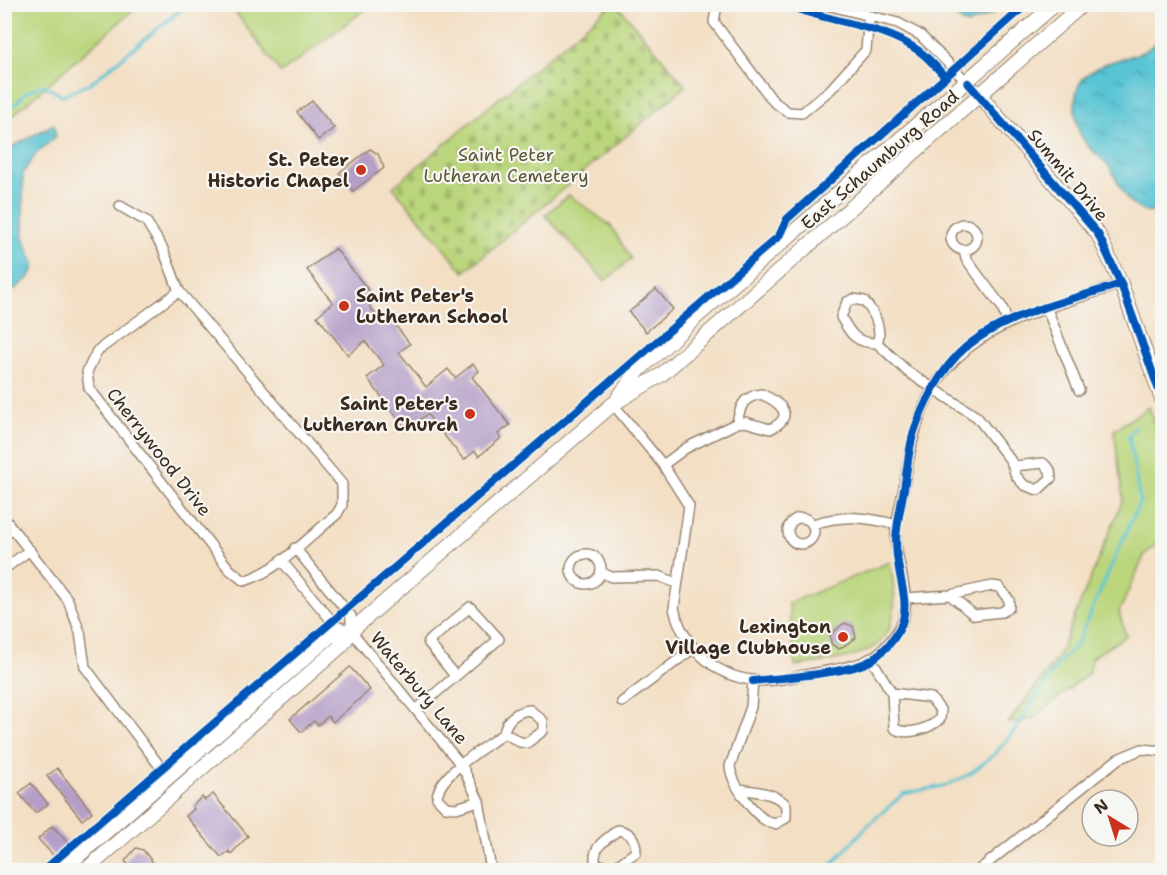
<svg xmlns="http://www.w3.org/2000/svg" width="1167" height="875" font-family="'Shantell Sans',sans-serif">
	<defs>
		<pattern id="cemetery-stones" width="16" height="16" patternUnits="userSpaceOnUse" patternTransform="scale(1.5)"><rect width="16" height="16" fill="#bad57b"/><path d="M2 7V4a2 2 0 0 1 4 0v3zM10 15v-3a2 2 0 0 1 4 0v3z" fill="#a1b76a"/></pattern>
		<pattern id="water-ripples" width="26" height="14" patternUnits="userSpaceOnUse" patternTransform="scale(1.5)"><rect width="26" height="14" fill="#59c4d4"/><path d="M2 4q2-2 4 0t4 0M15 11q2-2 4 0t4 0" fill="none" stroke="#4b9fab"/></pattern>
	</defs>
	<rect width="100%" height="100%" fill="#f6f6f2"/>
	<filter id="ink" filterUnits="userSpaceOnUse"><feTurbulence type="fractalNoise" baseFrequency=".0167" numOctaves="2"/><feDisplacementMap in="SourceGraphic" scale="12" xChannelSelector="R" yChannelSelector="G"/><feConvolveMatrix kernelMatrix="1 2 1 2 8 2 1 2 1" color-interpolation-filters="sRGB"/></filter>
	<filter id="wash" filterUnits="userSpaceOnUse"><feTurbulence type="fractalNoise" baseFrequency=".008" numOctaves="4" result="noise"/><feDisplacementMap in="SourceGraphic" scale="24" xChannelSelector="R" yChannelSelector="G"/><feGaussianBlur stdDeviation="1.35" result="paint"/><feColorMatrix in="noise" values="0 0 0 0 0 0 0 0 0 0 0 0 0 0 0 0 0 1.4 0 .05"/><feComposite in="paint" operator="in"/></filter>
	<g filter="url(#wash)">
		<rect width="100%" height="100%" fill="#f3dfc4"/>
		<!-- green -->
		<path fill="#bad57b" stroke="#7a804c" stroke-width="1.5" d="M5,4H139V5L5,122Z
			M248,4H371V5L281,73L236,13Z
			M569,195L611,226L631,259L605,281L545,215Z
			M1149,407L1162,447V541L1145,554L1119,612L1126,636L1091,658L1090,672L1031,720L1008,723L1058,657L1123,499L1114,430Z
			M890,562C907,653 872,655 795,666L789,603Z"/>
		<!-- cemetery -->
		<path fill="url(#cemetery-stones)" stroke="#7a804c" stroke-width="1.5" d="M612,4L617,5L686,86L464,272L393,187Z"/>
		<!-- water -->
		<path fill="url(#water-ripples)" stroke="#4a7779" stroke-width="1.5" d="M938,5H1002L994,13L967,25Z
			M1162,37V212C1124,215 1125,189 1108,165C1101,157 1091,151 1085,142C1074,128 1071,95 1082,80C1097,62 1119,61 1140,53C1148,50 1156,43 1162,37Z
			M54,124L56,136L36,154L23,173V237L35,266C31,281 15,286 5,298V151Z"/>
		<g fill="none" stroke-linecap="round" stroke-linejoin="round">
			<!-- stream -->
			<path stroke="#59c4d4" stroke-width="3" d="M4,106L16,104L25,93L43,85L63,96L92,82L188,4
				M827,870L867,826L903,794L947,785L970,774L996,753L1018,726L1057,665L1076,646L1140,501L1129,436L1136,426"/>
		</g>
		<g id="blocks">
			<!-- building -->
			<path fill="#b49ec8" d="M312,101L334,128L318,140L297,112Z
				M370,149L378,154L384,168L353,191L339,173Z
				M335,248L376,300L369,306L383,324L390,318L410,344L399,352L426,387L448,369L455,378L473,364L479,371L472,377L510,425L498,434L501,438L479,456L475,451L464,460L427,414L407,430L367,378L384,365L365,341L348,355L317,316L333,303L307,270Z
				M656,289L673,309L646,332L629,312Z
				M844,623L853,626L856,638L839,649L831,644L830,635Z
				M350,667L370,690L333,722L328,716L318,725L314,721L301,732L290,719Z
				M57,768L92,812L82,820L47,776Z
				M31,783L48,804L35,813L19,793Z
				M213,794L248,836L231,854L229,851L221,857L186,816L194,809L192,806L202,797L205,800Z
				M52,826L68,843L54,856L38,839Z
				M136,848L143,850L159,870H133L125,861Z"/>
		</g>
	</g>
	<g filter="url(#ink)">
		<use href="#blocks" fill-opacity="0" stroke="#978471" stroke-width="1.5"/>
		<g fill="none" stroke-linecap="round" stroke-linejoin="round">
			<!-- street casing -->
			<g stroke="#978471" stroke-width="12">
				<path id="street" d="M717,4L714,22L773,101L788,112L802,113L831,89L866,50L869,16
					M823,4L898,23L920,35L968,83
					M120,206L146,221L163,249L179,291L342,484V505L337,514C309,537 278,571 244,581L229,569L89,388L87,372L97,351L179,291
					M951 237a13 13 0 1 1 26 0a13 13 0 1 1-26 0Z
					M964,250L966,259L1002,307L1007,322
					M853,299L864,301C874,312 883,329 877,343C856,343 851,335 841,317L847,302Z
					M1047,309L1079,390
					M877,343L908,372L977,417L1011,461L1016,476L1024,485L1038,490L1051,478L1050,470L1043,463L1014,466
					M761,394C780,402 797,416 770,429L745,422L737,423C740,406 743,397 761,394Z
					M613,404L663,465L689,506L674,608C682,644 714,676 752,680C772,683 796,676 816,673C852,666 875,666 897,632C915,605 899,573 896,544C894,522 903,498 906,476C925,335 1004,322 1121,284
					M663,465L686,448L737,423
					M788 531a13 13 0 1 1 26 0a13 13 0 1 1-26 0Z
					M4,518L68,600L80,632L85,667L168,777
					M813,524C843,514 867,517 897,525
					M295,548L351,616V631
					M571 569a15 15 0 1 1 30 0a15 15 0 1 1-30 0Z
					M281,560L336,626L351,631L462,766L479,801L491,870
					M4,569L30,550
					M601,572L611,577L659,576L676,583
					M906,598L950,595L992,586L999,587L1009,600V607L1002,612L974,615L950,595
					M872,660L892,693L894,728C907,737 930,728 940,719L941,711L931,698L892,693
					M622,702L694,648
					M416,710L499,639L470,607L428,642L455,676
					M740,789C756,792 775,792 786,805V818L775,824C757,822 731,783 730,766L751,707L753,681
					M479,801L456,808L446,807L437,798C438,774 485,748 504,733C506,719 517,711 530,710L543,721V731L527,743L520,742L504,733
					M618,830C631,832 636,839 636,852L615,867L596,865C591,847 605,840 618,830Z
					M979,870L1118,759L1142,749L1162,751"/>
			</g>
			<!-- secondary casing -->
			<g stroke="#978471" stroke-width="16">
				<path id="secondary" d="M976,91L1098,234L1121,284L1162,399
					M618,398L640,369L695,318L1055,4
					M62,870L330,636L351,631
					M86,870L342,645L351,631L613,404L661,375L1083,4"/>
			</g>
			<!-- street -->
			<use href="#street" stroke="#fff" stroke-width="9"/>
			<!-- secondary -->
			<use href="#secondary" stroke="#fff" stroke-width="14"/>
			<!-- cycleway casing -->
			<g stroke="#f6f6f2" stroke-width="11">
				<path id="cycleway" d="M785,4C828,23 880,23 919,51C929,58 937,68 945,77
					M968,83L1098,234L1121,284L1162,399
					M753,681C779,678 855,673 873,659C927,618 895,588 896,539C897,522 901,506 904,489C907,471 908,453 913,435C922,405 942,367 966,347C1005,314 1073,299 1121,284
					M44,870L779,236L787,219L1027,4"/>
			</g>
			<!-- cycleway -->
			<use href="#cycleway" stroke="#0057b8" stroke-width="8"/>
		</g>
	</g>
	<!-- markers -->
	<g fill="#c8321e" stroke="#f6f6f2" stroke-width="2">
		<circle cx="361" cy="170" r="6"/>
		<circle cx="344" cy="306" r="6"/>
		<circle cx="470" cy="414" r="6"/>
		<circle cx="843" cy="637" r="6"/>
	</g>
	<g text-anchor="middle" stroke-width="4.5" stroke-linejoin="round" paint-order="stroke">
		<!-- park labels -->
		<g font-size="18" fill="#5b5535" stroke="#f6f6f2">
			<text x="506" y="161">Saint Peter<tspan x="506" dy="21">Lutheran Cemetery</tspan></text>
		</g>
		<!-- poi labels -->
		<g font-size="18" font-weight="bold" fill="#3b2a1e" stroke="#f6f6f2" text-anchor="end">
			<text x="349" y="166">St. Peter<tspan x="349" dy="21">Historic Chapel</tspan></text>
			<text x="356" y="302" text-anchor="start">Saint Peter's<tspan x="356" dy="21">Lutheran School</tspan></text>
			<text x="458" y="410">Saint Peter's<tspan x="458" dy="21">Lutheran Church</tspan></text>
			<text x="831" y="633">Lexington<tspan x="831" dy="21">Village Clubhouse</tspan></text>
		</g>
		<!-- street labels -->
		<g font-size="18" fill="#3b2a1e" stroke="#f6f6f2">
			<text transform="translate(880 160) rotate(-41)" y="6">East Schaumburg Road</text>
			<text transform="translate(1068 175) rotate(50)" y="6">Summit Drive</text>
			<text transform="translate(159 452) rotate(52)" y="6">Cherrywood Drive</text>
			<text transform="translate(419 688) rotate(50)" y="6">Waterbury Lane</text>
		</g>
	</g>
	<!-- margin -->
	<rect width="1167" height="875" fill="none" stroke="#f6f6f2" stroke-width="24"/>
	<!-- north arrow -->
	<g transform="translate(1110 818) rotate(322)"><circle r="28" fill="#f6f6f2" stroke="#aba49d" stroke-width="1.5"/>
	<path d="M0-4.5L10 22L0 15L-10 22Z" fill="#c8321e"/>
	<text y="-9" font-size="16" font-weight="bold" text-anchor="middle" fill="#3b2a1e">N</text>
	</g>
</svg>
